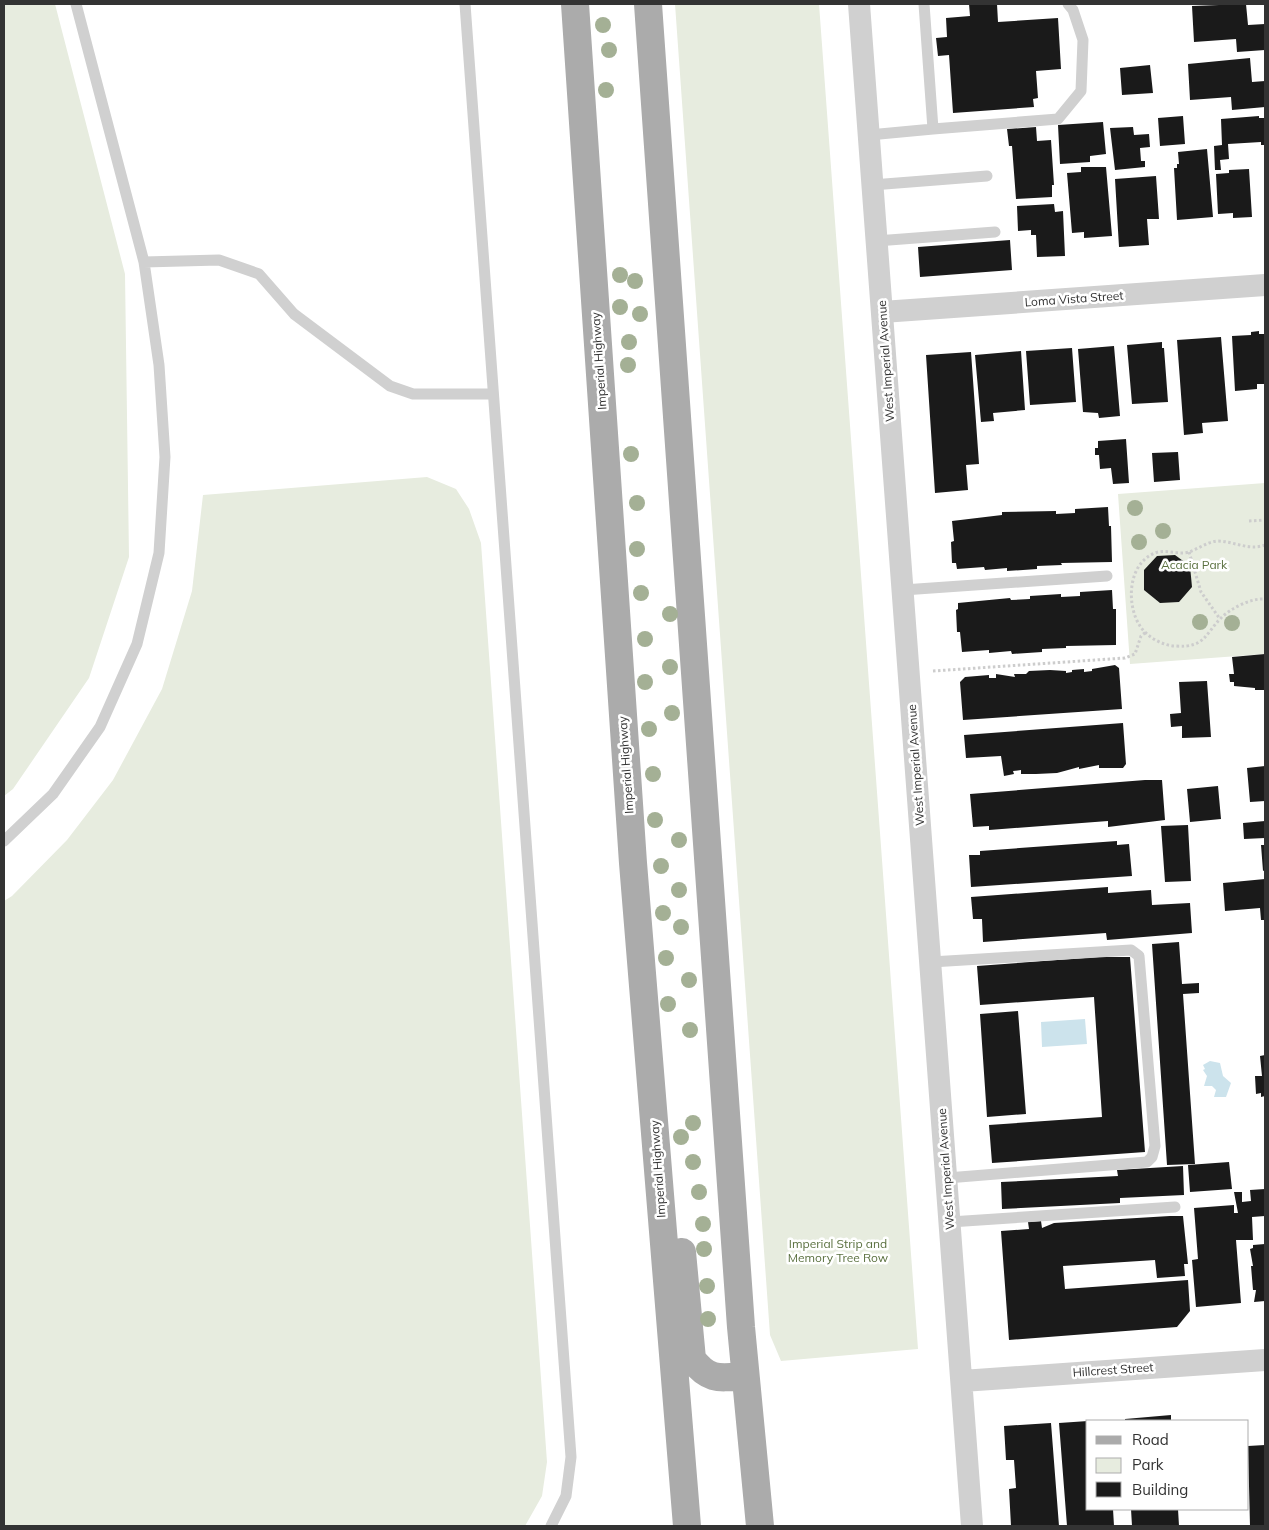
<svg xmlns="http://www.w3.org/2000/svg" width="1269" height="1530" font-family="Mulish,sans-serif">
	<rect width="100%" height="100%" fill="#fff"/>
	<!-- green -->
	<path fill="#e7ecdf" d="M4,4H55L125,274L129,557L89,678L13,789L4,796Z
		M675,4H819L918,1349L781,1361L770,1335Z
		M427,477L456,489L469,509L481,543L547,1462L542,1496L525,1526H4V901L12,896L67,840L113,780L162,689L192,591L203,495Z
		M1265,483V654L1130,664L1118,494Z"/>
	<!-- water -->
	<path fill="#cce3ec" d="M1085,1019L1087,1044L1042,1047L1041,1022Z
		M1210,1061L1220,1063L1223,1076L1231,1083L1226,1097H1214L1216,1090L1212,1086H1204L1207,1076L1203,1070L1205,1069L1203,1065Z"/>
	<!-- building -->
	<path fill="#1a1a1a" d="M969,4H997L998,22L1058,18L1061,69L1036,71L1038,98L1033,99L1034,107L953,113L949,55L938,56L936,38L947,37L946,18L970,16Z
		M1246,4L1248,25L1265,24V50L1237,52L1236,39L1194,42L1192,6Z
		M1250,58L1252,82L1265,81V107L1232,110L1231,97L1190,100L1188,64Z
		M1150,65L1153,93L1122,95L1120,68Z
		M1183,116L1185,144L1160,146L1158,118Z
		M1259,116V118H1265V145H1261V142L1228,144L1229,159L1220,160L1221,170H1215L1214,146L1222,145L1221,119Z
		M1103,122L1106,154L1090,156V162L1060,164L1058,125Z
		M1036,127L1037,141L1051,140L1054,185H1052V197L1016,199L1012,146H1009L1007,129Z
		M1133,127L1134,135L1149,134L1150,147L1140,148L1141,161H1145V167L1115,170L1110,128Z
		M1207,149L1213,217L1177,220L1174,168H1177V164H1179L1178,152Z
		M1081,167H1106L1112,236L1084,238V232L1072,233L1067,173L1081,172Z
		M1249,169L1252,217L1233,218V213L1218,214L1216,174L1229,173V170Z
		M1156,176L1159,219H1147L1149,245L1119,247L1115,179Z
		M1054,204L1055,212L1063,211L1065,256L1037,257L1036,235H1031V230L1018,231L1017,206Z
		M1010,240L1012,270L920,277L918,247Z
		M1259,331V334H1265V384H1257V389L1235,391L1232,336L1251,335V332Z
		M1221,337L1228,421L1202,423L1203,433L1184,435L1177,340Z
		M1162,342V348H1164L1168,402L1132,404L1127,345Z
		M1114,346L1120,416L1099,418L1098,413L1083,412L1078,349Z
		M1072,348L1076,402L1030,405L1026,351Z
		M1021,351L1025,410L993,413L994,421L981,422L975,355Z
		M971,352L979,464L966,465L968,490L935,493L926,355Z
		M1126,439L1129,483L1113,484L1111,468L1100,469L1099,455H1095V448H1098V441Z
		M1178,452L1180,480L1154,482L1152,453Z
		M1108,507L1109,526H1111L1112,562L1061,563L1062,565L1037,566V569L1007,571V568L985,570L984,567L957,569L956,563H952L951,542L954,541L952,521L1002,515V512L1056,511V514L1075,513V509Z
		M1175,555L1190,566L1192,587L1179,602L1160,603L1144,590V570L1157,556Z
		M1112,590L1113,609H1116V645L1066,646V648L1042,649V652L1012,654L1011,651L989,653V650L962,652L960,632H957L956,610L958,609V603L1010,598L1011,600L1030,599V596L1061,594V597L1080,596V592Z
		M1265,654V690H1255V688L1234,686V682H1230L1229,674H1234L1232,657Z
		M1115,665L1119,668L1122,709L963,720L960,682L965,677L989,675V678H996V674L1015,677L1014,674H1026L1029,671L1050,670L1066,671V673L1072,672V670L1084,669V672L1092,671V669Z
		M1207,681L1211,737L1182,738V726L1171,727L1170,714L1181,713L1179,682Z
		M1123,723L1126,764L1123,768H1099V765L1079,769V767L1057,773L1036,774H1021V770L1013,771L1014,774L1004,776L1001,756L966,758L964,735Z
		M1265,766V801L1250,802L1247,768Z
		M1145,780H1162L1165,820L1108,827V821L989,830V826L973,827L970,794Z
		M1218,786L1221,819L1190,822L1187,789Z
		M1265,821V838L1244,839L1243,823Z
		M1188,825L1191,881L1165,882L1161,826Z
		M1117,841V845L1129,844L1132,876L971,887L969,855H980V851Z
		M1261,845H1265V870L1263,871Z
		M1265,879V920H1261L1260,908L1225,911L1223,883Z
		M1108,887V893L1151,890L1152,905L1190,903L1192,933L1107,940L1106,933L983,942L982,919H973L971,897Z
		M1179,942L1182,984L1199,983V993L1183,994L1195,1164L1167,1165L1152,944Z
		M1099,957H1130L1145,1152L992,1163L989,1125L1102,1117L1094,997L980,1005L977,966Z
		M1018,1011L1026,1114L987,1117L980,1014Z
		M1265,1055V1096L1261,1097V1093L1256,1094L1255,1076H1262L1260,1056Z
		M1229,1162L1232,1189L1190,1192L1188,1165Z
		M1183,1166L1184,1195L1120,1198V1203L1002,1209L1001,1182L1118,1176L1117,1170Z
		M1265,1189V1216L1252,1217L1253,1240H1236L1241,1303L1196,1307L1192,1260L1198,1259L1194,1208L1234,1205V1213H1238L1234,1192H1242V1202L1251,1201L1250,1190Z
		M1170,1216H1183L1188,1264H1184L1185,1276L1157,1278L1155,1260L1063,1266L1065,1289L1188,1280L1190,1311L1177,1327L1009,1340L1001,1231L1029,1229L1028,1222L1041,1221L1042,1228L1054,1223Z
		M1265,1244V1301L1254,1302L1256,1290H1253L1251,1266H1253L1250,1249L1253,1248V1245Z
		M1171,1415V1421H1125V1419Z
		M1088,1421V1509H1113L1114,1526H1067L1059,1423Z
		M1051,1423L1059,1526H1011L1009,1489L1016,1488L1014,1460H1006L1004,1426Z
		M1265,1445V1526H1250L1248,1446Z
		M1131,1509H1178L1179,1526H1132Z"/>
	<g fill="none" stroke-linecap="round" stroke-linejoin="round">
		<!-- path -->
		<path stroke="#cdcdcd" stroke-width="3" stroke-dasharray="2.5 2.5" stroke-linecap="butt" d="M1249,521L1265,520
			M1265,545C1248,551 1234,541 1217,541C1207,542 1198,549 1189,552C1179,555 1168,550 1158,552C1127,561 1126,605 1140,626C1147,637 1163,646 1176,646C1205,648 1205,634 1221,618C1231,608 1251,598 1265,599
			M1189,552L1201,592L1220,619
			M933,671L1125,658L1135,654L1141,636L1146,632"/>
		<!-- service -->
		<path stroke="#d0d0d0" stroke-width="11" d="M465,4L571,1457L566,1496L551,1526
			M933,129L1058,119L1081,91L1083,40L1073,10L1068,4
			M869,135L933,129L924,4
			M872,185L987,176
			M876,241L995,232
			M144,262L219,260L259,274L294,314L390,386L413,394H493
			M903,590L1107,576
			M4,841L53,794L100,727L137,644L159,553L165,457L159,365L144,262L76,4
			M931,962L1131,950L1139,956L1155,1146L1152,1157L1147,1162L947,1178
			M950,1222L1175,1207"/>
		<!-- minor -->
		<path stroke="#d0d0d0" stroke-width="22" d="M859,4L972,1526
			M882,312L1265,285
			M962,1381L1265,1360"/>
		<!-- primary -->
		<path stroke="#ababab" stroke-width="28" d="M575,4L633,863L687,1526
			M648,4L741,1327L760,1526
			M682,1252L692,1359C709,1381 719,1378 745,1376"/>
	</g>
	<!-- trees -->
	<g fill="#a4b095">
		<circle cx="603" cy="25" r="8"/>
		<circle cx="609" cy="50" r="8"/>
		<circle cx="606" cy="90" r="8"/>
		<circle cx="620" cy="275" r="8"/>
		<circle cx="635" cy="281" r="8"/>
		<circle cx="620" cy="307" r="8"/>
		<circle cx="640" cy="314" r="8"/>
		<circle cx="629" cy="342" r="8"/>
		<circle cx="628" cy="365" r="8"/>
		<circle cx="631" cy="454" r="8"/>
		<circle cx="637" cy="503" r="8"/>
		<circle cx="1135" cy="508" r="8"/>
		<circle cx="1163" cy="531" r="8"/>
		<circle cx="1139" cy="542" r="8"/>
		<circle cx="637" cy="549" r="8"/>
		<circle cx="641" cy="593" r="8"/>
		<circle cx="670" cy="614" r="8"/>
		<circle cx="1200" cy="622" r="8"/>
		<circle cx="1232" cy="623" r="8"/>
		<circle cx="645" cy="639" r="8"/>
		<circle cx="670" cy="667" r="8"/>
		<circle cx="645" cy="682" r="8"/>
		<circle cx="672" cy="713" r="8"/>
		<circle cx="649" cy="729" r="8"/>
		<circle cx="653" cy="774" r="8"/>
		<circle cx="655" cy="820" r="8"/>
		<circle cx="679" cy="840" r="8"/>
		<circle cx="661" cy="866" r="8"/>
		<circle cx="679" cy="890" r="8"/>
		<circle cx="663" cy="913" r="8"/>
		<circle cx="681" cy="927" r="8"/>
		<circle cx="666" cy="958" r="8"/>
		<circle cx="689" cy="980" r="8"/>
		<circle cx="668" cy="1004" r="8"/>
		<circle cx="690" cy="1030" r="8"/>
		<circle cx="693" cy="1123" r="8"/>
		<circle cx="681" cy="1137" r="8"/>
		<circle cx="693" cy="1162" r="8"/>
		<circle cx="699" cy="1192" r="8"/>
		<circle cx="703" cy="1224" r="8"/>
		<circle cx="704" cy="1249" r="8"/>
		<circle cx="707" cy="1286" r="8"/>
		<circle cx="708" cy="1319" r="8"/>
	</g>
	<g text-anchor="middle" stroke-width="5" stroke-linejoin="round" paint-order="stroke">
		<!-- street labels -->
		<g font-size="12" fill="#333" stroke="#fff">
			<text transform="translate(1074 299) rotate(-4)" y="4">Loma Vista Street</text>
			<text transform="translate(599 361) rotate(-94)" y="4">Imperial Highway</text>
			<text transform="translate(886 361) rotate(-94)" y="4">West Imperial Avenue</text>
			<text transform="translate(626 765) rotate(-94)" y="4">Imperial Highway</text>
			<text transform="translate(916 765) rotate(-94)" y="4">West Imperial Avenue</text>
			<text transform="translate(658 1169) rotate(-94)" y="4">Imperial Highway</text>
			<text transform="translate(946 1169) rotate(-94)" y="4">West Imperial Avenue</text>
			<text transform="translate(1113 1370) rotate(-4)" y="4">Hillcrest Street</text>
		</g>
		<!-- park labels -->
		<g font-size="12" fill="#5a703f" stroke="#fff">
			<text x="1194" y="569">Acacia Park</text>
			<text x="838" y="1248">Imperial Strip and<tspan x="838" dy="14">Memory Tree Row</tspan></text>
		</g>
	</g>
	<!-- border -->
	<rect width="1269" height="1530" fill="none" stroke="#333333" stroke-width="10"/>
	<!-- legend -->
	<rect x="1086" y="1420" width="162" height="90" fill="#ffffff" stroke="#adadad"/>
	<rect x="1096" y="1436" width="25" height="8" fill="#ababab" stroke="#adadad"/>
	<text x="1132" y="1445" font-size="15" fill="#333333">Road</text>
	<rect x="1096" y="1458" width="25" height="15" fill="#e7ecdf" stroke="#adadad"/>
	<text x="1132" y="1470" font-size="15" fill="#333333">Park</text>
	<rect x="1096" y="1482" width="25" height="15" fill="#1a1a1a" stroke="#adadad"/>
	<text x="1132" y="1495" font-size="15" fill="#333333">Building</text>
</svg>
